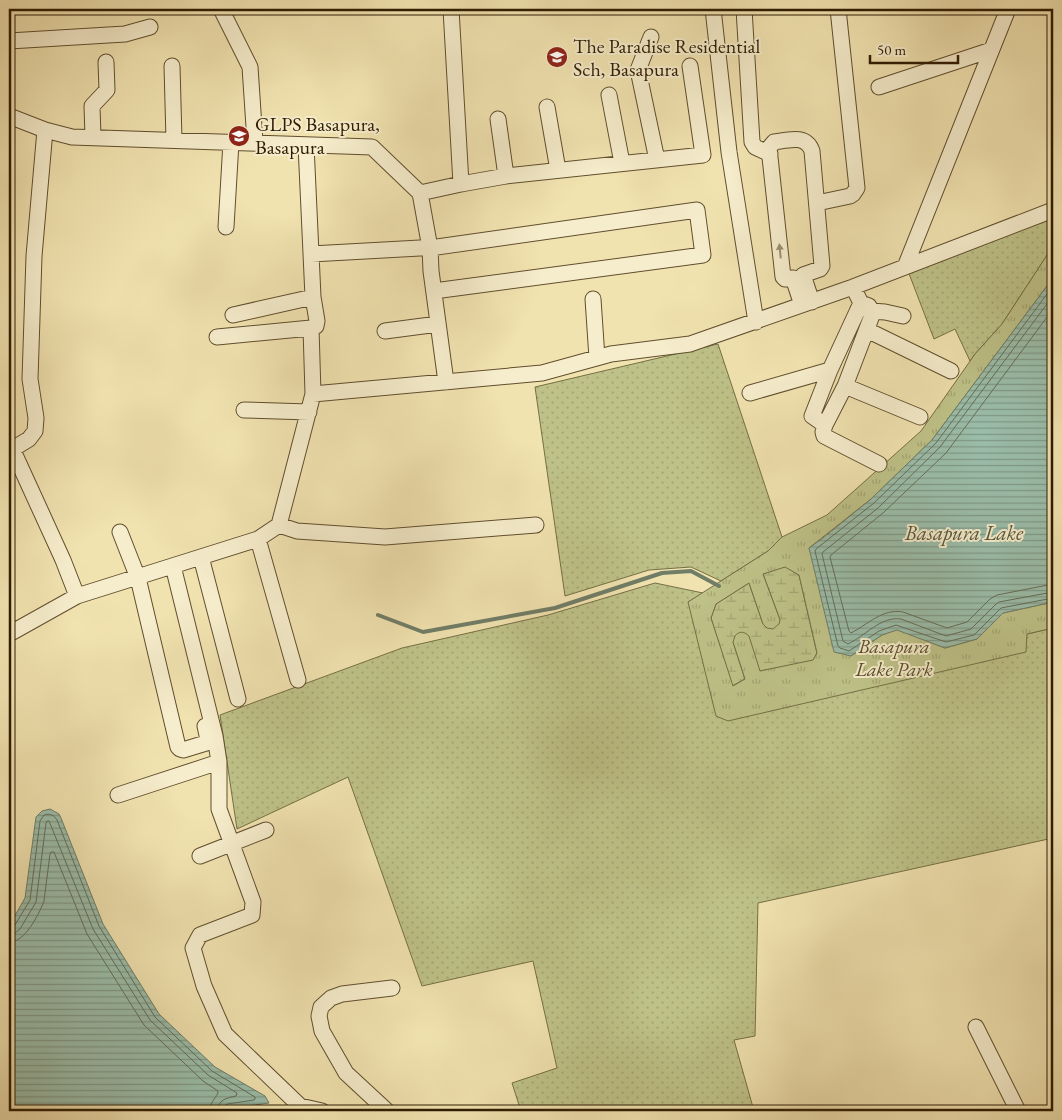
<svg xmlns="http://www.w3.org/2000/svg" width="1062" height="1120" font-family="'EB Garamond',serif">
	<defs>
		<pattern id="grass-dots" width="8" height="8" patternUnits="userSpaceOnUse" patternTransform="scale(1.25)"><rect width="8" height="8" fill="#bec288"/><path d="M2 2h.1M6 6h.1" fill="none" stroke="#a4a674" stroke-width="1.8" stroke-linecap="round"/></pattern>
		<pattern id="wetland-marsh" width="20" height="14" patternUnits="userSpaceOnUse" patternTransform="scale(1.25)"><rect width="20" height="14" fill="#bec288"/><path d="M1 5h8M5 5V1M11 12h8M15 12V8" fill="none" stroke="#a4a674"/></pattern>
		<pattern id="park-tufts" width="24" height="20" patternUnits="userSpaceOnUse" patternTransform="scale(1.25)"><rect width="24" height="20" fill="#bec288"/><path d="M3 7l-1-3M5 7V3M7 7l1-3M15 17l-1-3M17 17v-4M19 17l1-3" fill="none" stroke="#a4a674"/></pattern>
		<pattern id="water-rules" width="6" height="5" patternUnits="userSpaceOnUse" patternTransform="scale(1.25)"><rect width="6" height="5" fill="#9bbeab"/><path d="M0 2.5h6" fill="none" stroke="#7f9a89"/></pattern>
	</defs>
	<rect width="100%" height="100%" fill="#f1e3b0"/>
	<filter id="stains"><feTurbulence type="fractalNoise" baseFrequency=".004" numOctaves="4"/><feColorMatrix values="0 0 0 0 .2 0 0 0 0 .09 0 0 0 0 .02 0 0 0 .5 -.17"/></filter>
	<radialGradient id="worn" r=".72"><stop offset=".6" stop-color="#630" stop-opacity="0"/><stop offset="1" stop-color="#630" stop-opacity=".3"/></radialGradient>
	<!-- grass -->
	<path fill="url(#grass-dots)" stroke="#766f45" d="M1053,217V246L1002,324L975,354L970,361L955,329L934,339L908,271Z
		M718,344L782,537L768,551L721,581L691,567L649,570L565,596L535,387Z
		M655,583L703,593L688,602L1027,634L1053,628V838L758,903L755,1036L734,1040L754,1111H521L512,1083L557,1068L533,961L422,986L348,777L237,829L220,715L402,648L548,615Z"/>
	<!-- wetland -->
	<path fill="url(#wetland-marsh)" stroke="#766f45" d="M785,566L799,575L817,653L813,661L760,671L733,642L745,679L732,686L711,618L716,604L749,583L763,624L767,628L780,620L763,574Z"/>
	<!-- park -->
	<path fill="url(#park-tufts)" stroke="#766f45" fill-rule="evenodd" d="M1053,246V278L932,440L871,499L809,548L851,656L882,635L897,629L945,648L977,639L1003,613L1053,602V628L1027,634L1026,652L728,721L716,716L688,602L768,551L782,537L827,515L921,431L975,354L1002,324ZM785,567L799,575L817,653L813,660L760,671L749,636C744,631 739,631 735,636L733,642L745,679L733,686L711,618L716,604L749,583L763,624L767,628L773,629L779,624L780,620L763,574Z"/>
	<!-- water -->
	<path fill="url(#water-rules)" stroke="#707d67" d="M1053,278V602L1003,613L977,639L945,648L897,630L882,635L851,656L834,652L809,548L823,538L871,499L932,440Z
		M50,809L59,814L61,818L103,924L159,1014L215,1067L265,1096L269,1103L213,1111H9V926L25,898L36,817L42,811Z"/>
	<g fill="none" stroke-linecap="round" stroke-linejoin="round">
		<!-- shore -->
		<path stroke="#656d56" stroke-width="1" d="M1053,286L936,443L874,503L816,549L815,551L838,646L840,648L849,651L879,631L896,625L946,642L974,635L1001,608L1053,598
			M1053,296L940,447L878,508L823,552L822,554L843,641L848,644C865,636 881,616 901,619L946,636L971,629L995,605L999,602L1053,592
			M1053,309L946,453L883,513L831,555L830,557L849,631L851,633C867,625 883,608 903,612L947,628L967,622L990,599L997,595L1053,584
			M9,927H12L15,925L30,900L40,821L44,815C50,813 54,815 57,820L99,926L155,1017L212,1071L255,1097V1099L254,1100L227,1104L224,1107V1111
			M9,934L15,933L20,929L36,902L46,823L47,821H49L93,929L150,1020L208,1075L237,1093L236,1096C226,1098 218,1100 217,1111
			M9,941C13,941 17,941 20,938C29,933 41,910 44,901L50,854L51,852H54L87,934L144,1025L203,1081L218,1091C218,1098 210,1099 210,1111"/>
		<!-- stream -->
		<path stroke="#707d67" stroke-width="4" d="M378,615L423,632L555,608L662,573L691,571L719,586"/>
		<!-- minor casing -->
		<g stroke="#604e2e" stroke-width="17">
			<path id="minor" d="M221,9L250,67L255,142
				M451,9L461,184
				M713,9L729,152L756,322
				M744,9L752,142L755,147L770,154
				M651,37L638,70L657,160
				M9,41L125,34L150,27
				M172,66L174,140
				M879,87L991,50
				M609,95L622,163
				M547,107L558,170
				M9,116L45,130L72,137L372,147L420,193L430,248L431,271L446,382
				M498,119L506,176
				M93,137L92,106L107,90L106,62
				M420,193L461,184L506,176L703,155L690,66
				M817,203L850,196L853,194L857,188L838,9
				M226,227L231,142
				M311,254L420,248H430L697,210L703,255L434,291
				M905,267L1008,9
				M853,287L861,303L869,306L871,311V318L845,386L825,425L812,416L830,370L861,303
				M593,299L597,358
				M802,305L793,278L785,279L783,277L769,148L774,142C788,140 806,134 812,151L822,266L820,269L803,275L812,302
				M871,311L885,312L903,316
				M233,315L313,297
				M311,328L313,394
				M867,330L951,371
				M385,331L438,324
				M217,337L311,328L316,326L317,321L313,297L306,145
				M845,386L920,417
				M750,393L830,370
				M244,410L309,412
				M825,425L823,432L824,436L879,464
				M9,445L16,457L63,560L77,596
				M11,450L29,439L35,431L36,418L30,379L34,256L45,130
				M279,525L297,531L385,537L536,525
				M120,532L138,578L178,747L180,749L183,750L206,743L208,740L205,726
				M258,539L298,680
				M201,557L238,699
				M173,566L215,736L219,762V809L253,902L252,915L200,935L193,948L204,986L225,1034L300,1106L322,1111
				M9,634L77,596L258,539L279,525L313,394L542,373L611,354L690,344L853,287L1053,210
				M118,795L219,762
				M200,856L266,830
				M976,1027L1018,1111
				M387,1111L346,1073L322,1031L319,1016L321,1007L331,998L342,994L392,988"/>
		</g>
		<!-- minor -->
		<use href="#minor" stroke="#f6edcc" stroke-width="15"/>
	</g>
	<!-- one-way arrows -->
	<defs><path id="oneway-solid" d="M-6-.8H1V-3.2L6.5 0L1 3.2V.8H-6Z" transform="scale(1.25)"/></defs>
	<use fill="#9c8f71" href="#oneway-solid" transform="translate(780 251) rotate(-96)"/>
	<!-- icons -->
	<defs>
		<g id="school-disc" transform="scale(1.125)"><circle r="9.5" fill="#8f2418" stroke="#f6edcc"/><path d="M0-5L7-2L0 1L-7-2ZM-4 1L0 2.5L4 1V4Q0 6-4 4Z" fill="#fff"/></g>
	</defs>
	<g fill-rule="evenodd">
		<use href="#school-disc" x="557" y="57"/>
		<use href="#school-disc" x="239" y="136"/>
	</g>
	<g text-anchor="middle" stroke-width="4" stroke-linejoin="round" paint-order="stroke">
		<!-- poi labels -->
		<g font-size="20" fill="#2f1c02" stroke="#f6edcc" text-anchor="start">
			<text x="573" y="53">The Paradise Residential<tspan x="573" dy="23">Sch, Basapura</tspan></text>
			<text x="255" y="131">GLPS Basapura,<tspan x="255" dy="23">Basapura</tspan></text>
		</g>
		<!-- park labels -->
		<g font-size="20" font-style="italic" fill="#5a4e2a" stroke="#f6edcc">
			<text x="894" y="653">Basapura<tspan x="894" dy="23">Lake Park</tspan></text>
		</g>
		<!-- water labels -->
		<g font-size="21" font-style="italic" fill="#55553d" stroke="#f6edcc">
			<text x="964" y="540">Basapura Lake</text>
		</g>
	</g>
	<!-- margin -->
	<rect width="1062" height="1120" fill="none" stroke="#f1e3b0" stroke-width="30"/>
	<rect x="10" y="10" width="1042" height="1100" fill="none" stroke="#2f1c02" stroke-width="2.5"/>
	<rect x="15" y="15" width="1032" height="1090" fill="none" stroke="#2f1c02"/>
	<!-- scale -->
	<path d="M870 55v8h88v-8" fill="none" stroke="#2f1c02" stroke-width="2.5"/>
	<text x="877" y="55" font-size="15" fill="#2f1c02" stroke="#f6edcc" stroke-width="4" paint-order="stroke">50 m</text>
	<rect width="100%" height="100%" filter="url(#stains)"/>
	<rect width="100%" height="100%" fill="url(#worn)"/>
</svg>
